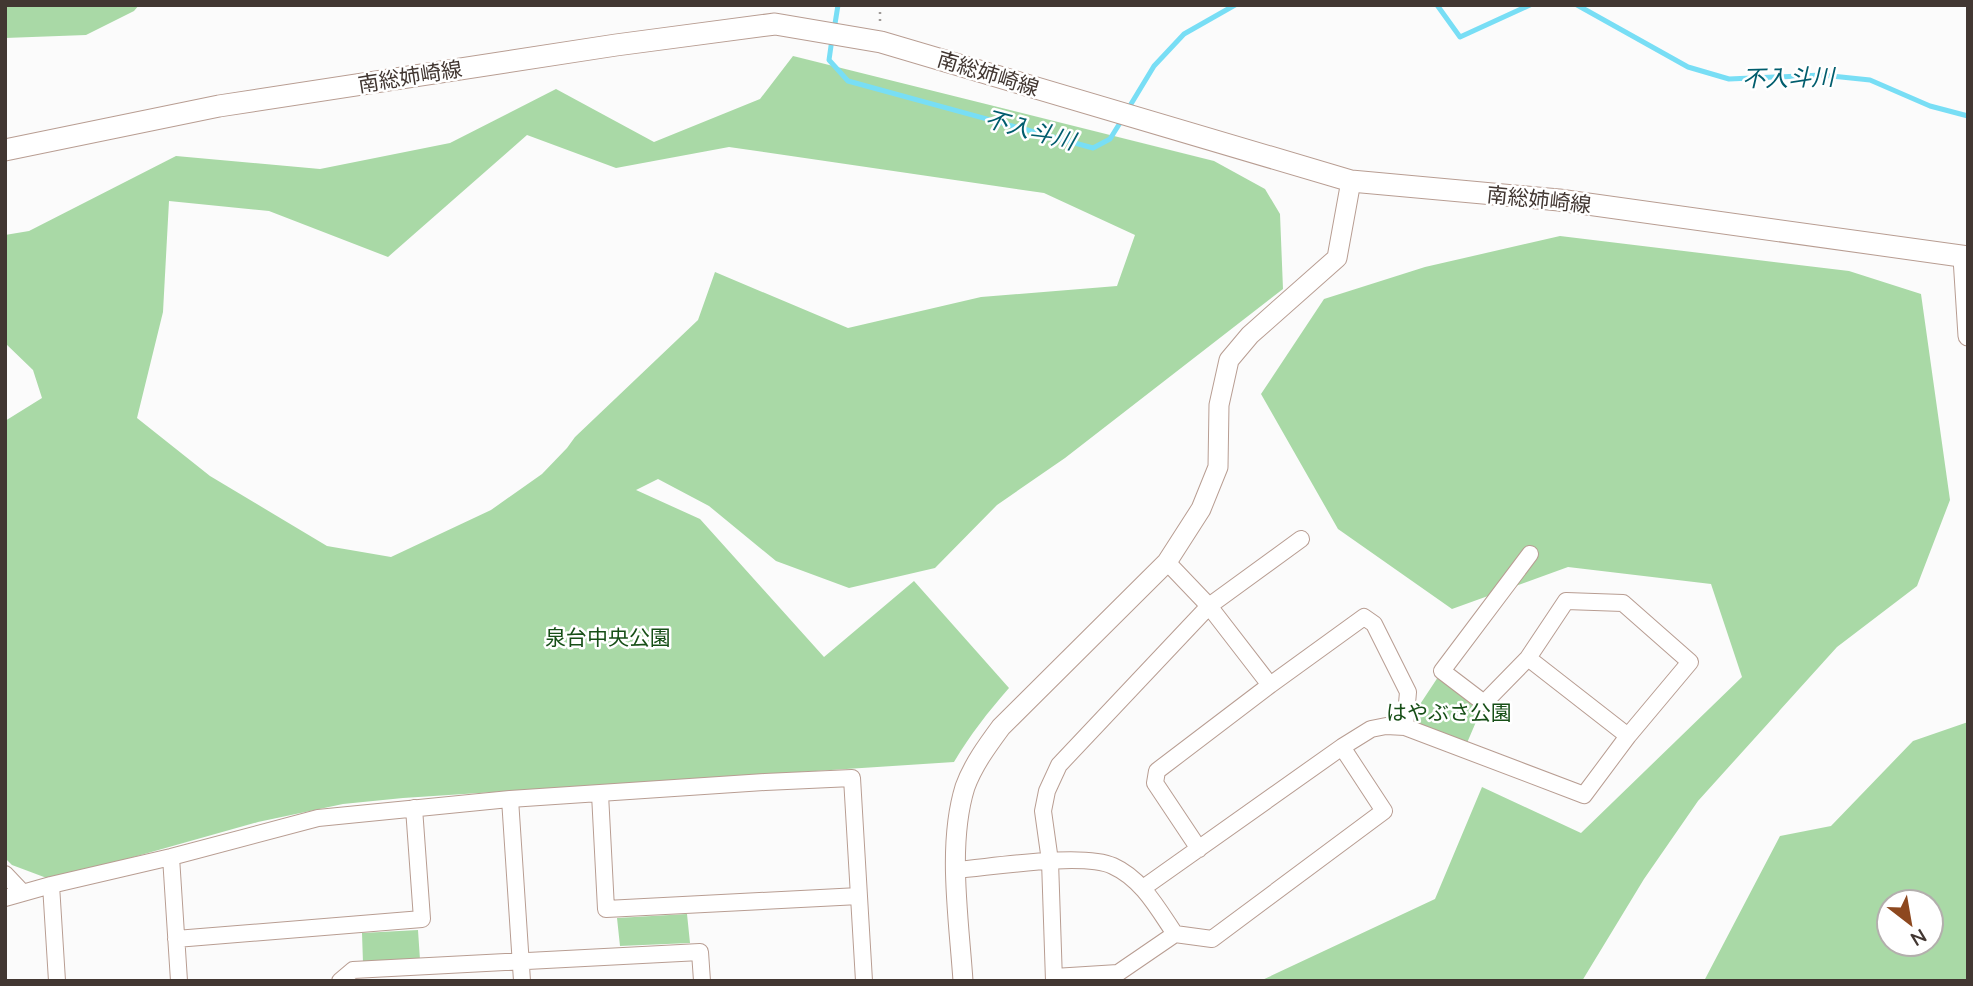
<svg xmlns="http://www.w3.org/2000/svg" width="1973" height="986" font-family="Mulish,'Noto Sans JP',sans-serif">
	<rect width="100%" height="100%" fill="#fbfbfb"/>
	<!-- green -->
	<path fill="#a9d9a6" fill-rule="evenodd" d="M5,5H139L134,11L86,35L5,38Z
		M793,56L1214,161L1265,189L1280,214L1283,289L1065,458L997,505L935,568L849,588L776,561L709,506L658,479L636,490L700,519L824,657L914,581L1009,688C988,712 970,735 954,762L403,798L343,804L258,822L52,880L12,865L5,858V421L42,398L33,370L5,343V235L29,231L176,156L320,169L450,143L556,89L654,142L760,99ZM527,135L616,168L729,147L1044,193L1135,235L1117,286L981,297L848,328L715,272L698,320L575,437L567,448L542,474L491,510L391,557L327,546L210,476L137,418L163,312L169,201L269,211L388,257Z
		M1560,236L1849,271L1921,294L1950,500L1917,586L1837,647L1698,801L1644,879L1582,981H1260L1435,899L1482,787L1581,833L1742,677L1711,584L1568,567L1452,609L1338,529L1261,394L1324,299L1425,267Z
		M1442,671L1484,703L1464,750L1405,727Z
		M1968,722V981H1704L1780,836L1831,826L1913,741ZM1931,902V944H1889V902Z
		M687,914L690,943L620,946L617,918Z
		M418,930L420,960L363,963L362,933Z"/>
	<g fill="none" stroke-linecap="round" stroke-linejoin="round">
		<!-- stream -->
		<path stroke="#78def5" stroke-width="5" d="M1437,5L1460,37L1530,5
			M1577,5L1688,67L1729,79L1822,75L1870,80L1930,106L1968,116
			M834,30L838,5
			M832,39L829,60L848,81L1093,148L1110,139L1123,118
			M1128,109L1154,66L1184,34L1235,5"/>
		<!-- minor casing -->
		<g stroke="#b89d92" stroke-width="18">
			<path id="minor" d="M1167,562L1209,606L1270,685
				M1528,658L1628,736
				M600,794L606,909L859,896
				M510,799L522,981
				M1199,849L1155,783L1157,771L1270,685L1364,617L1374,624L1408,692L1405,727
				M171,857L179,981
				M956,870C993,867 1083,852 1113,866C1142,879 1158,909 1175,934
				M5,874L23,893
				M51,885L57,981
				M1143,888L1342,747L1371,729L1386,726L1405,727L1584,795L1628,736L1690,662L1623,603L1566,601L1528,658L1484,703L1442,671L1530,554
				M5,898L51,885L171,857L318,818L510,799L765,782L852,778L864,981
				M176,939L422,919L414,808
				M1054,977L1118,973L1175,934L1212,939L1384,811L1342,747
				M340,981L353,970L700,952L702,981
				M1054,981L1050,861L1043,811L1047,791L1059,765L1209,606L1301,539"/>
		</g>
		<!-- tertiary casing -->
		<g stroke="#b89d92" stroke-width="21">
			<path id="tertiary" d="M1963,258L1968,336
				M963,981C959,920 947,845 965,787C973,765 987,746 1001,727L1167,562L1201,509L1218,467L1219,405L1229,360L1250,335L1337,258L1351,181"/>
		</g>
		<!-- secondary casing -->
		<g stroke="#b89d92" stroke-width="23">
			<path id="secondary" d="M5,150L219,106L616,45L775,24L881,42L1351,181L1559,200L1968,257"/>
		</g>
		<!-- path -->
		<path stroke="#9f9a98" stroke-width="2.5" stroke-dasharray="2 5" stroke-linecap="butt" d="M880,5V23"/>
		<!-- minor -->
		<use href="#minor" stroke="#fff" stroke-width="16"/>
		<!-- tertiary -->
		<use href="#tertiary" stroke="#fff" stroke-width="19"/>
		<!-- secondary -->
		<use href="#secondary" stroke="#fff" stroke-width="21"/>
	</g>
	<g text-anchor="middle" stroke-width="5" stroke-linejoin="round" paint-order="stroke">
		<!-- street labels -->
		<g font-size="21" fill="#423732" stroke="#fff">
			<text transform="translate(988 74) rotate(17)" y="7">南総姉崎線</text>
			<text transform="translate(410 77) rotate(-9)" y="7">南総姉崎線</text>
			<text transform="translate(1539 200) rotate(6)" y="7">南総姉崎線</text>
		</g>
		<!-- park labels -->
		<g font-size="21" fill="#174f17" stroke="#fff">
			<text x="608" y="645">泉台中央公園</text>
			<text x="1449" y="720">はやぶさ公園</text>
		</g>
		<!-- water labels -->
		<g font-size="23" font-style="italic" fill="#005d6d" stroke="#fff">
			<text transform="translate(1788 78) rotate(-1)" y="8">不入斗川</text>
			<text transform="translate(1030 130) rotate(15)" y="8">不入斗川</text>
		</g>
	</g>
	<!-- border -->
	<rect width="1973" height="986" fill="none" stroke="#423732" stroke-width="14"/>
	<!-- north arrow -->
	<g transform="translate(1910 923) rotate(149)"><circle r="33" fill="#ffffff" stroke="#b3afad" stroke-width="2"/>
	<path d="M0-5L12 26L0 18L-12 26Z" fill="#8d481f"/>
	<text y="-10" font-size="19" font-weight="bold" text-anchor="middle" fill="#423732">N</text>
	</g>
</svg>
